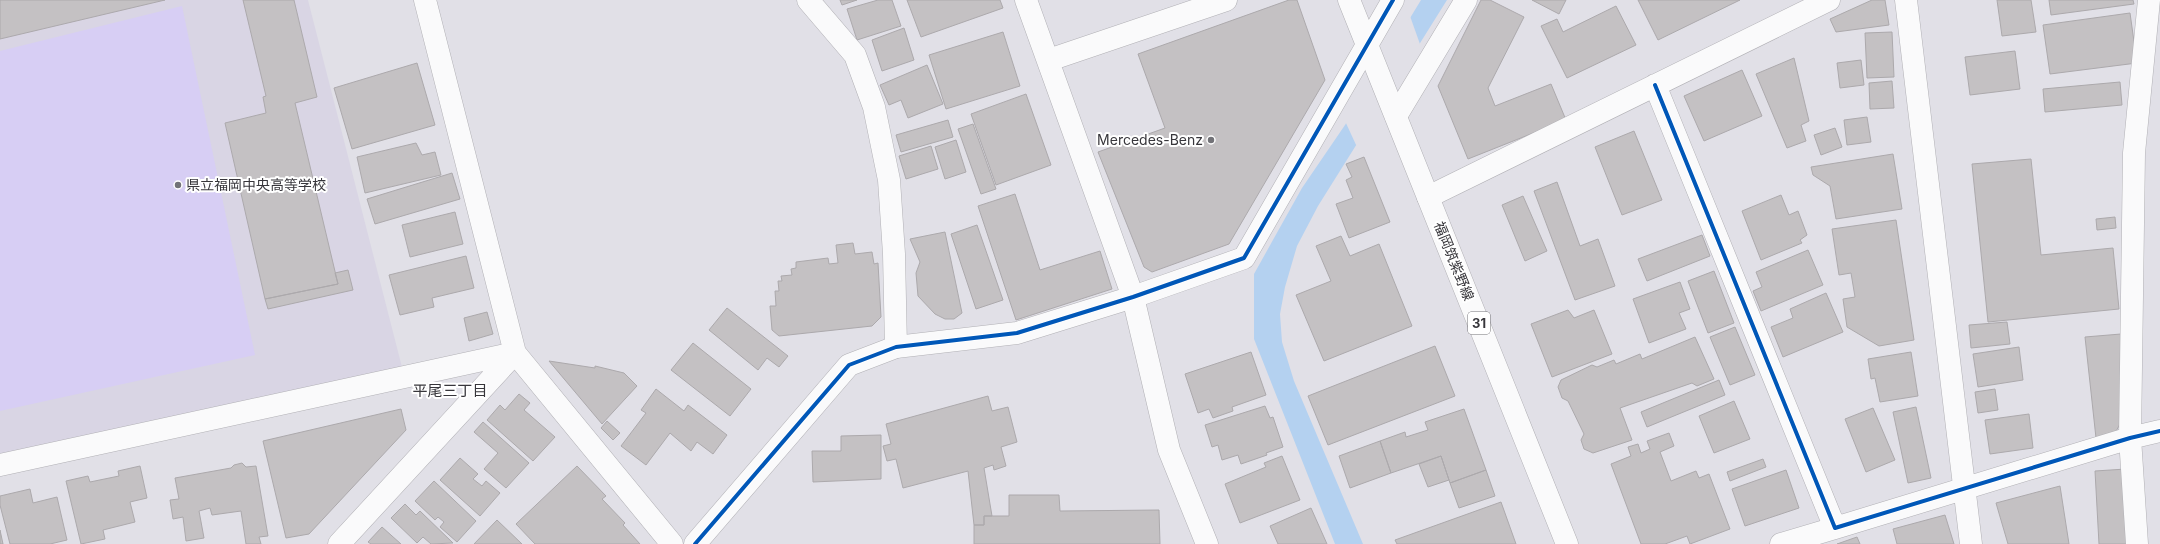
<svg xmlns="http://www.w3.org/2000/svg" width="2160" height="544" font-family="Inter,'Noto Sans JP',sans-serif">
	<rect width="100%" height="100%" fill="#e1e0e7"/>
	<!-- built -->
	<path fill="#d9d5e4" d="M0,0H308L403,371L0,458Z"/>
	<!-- green -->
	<path fill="#d7cef4" d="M182,6L255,355L0,411V51Z"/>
	<!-- water -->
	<path fill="#b4d1f0" d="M1421,0H1447L1318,206L1297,246L1285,287L1280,314L1282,342L1294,381L1363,544H1335L1254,339V274L1302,188L1345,125Z"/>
	<!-- pier -->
	<path fill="#e1e0e7" d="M1410,16L1421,47L1357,147L1345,121Z"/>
	<!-- building -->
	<path fill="#c4c1c3" stroke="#aca9ac" d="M0,0H165L0,39Z
		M243,0H294L317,97L295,103L338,284L265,299L225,123L266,113L263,97L266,96Z
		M840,0H857L842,5Z
		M878,0H892L901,26L857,40L847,9Z
		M907,0H1000L1003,8L921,37Z
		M1289,0H1297L1325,80L1229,244L1152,272L1144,267L1098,152L1165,128L1138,54Z
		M1481,0H1490L1524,17L1488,88L1495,106L1551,84L1566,120L1468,159L1438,86Z
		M1532,0H1566L1559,14Z
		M1638,0H1740L1658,40Z
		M1872,0H1885L1889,25L1836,32L1830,19Z
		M1997,0H2031L2036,32L2002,36Z
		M2049,0H2133L2134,4L2051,15Z
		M1616,6L1636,45L1567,78L1541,26L1557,19L1563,32Z
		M2130,13L2137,63L2050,74L2043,25Z
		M904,28L914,60L882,71L872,40Z
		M1003,32L1020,86L946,109L929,55Z
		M1892,32L1894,77L1867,78L1865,33Z
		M2015,51L2020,89L1970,95L1965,57Z
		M1794,58L1809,121L1801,125L1806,141L1787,148L1756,74Z
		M1861,60L1864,85L1840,88L1837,63Z
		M417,63L435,125L352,149L334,88Z
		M927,65L943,104L908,118L901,100L889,105L880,85Z
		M1742,70L1762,116L1704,141L1684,96Z
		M1892,81L1894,108L1870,109L1869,83Z
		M2120,82L2122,105L2045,112L2043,89Z
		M1026,94L1051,165L996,185L971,114Z
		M1867,117L1871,142L1847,145L1844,120Z
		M948,120L953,137L901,152L896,135Z
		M973,124L996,189L981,194L958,129Z
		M1835,128L1842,147L1821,155L1814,135Z
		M1634,131L1662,200L1622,215L1595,147Z
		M956,140L966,172L945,179L935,147Z
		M416,143L422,155L435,152L441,175L365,193L357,157Z
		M931,146L938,169L906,179L899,156Z
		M1893,154L1902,209L1836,219L1830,186L1813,175L1811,167Z
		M1364,157L1390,222L1349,238L1336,204L1353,198L1346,180L1352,177L1346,164Z
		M2031,159L2041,255L2113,248L2119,309L1988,322L1972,164Z
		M452,173L460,199L375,224L367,199Z
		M1557,182L1580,246L1598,239L1615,286L1575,300L1534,191Z
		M1015,194L1040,270L1100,251L1112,289L1016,320L978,206Z
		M1781,195L1789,215L1798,211L1807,235L1800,240L1802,243L1761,260L1742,211Z
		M1523,196L1547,251L1525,261L1502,205Z
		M455,212L463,244L410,257L402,225Z
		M2115,217L2116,228L2097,230L2096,219Z
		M1896,220L1914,340L1879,346L1847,327L1843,299L1855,297L1851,273L1839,275L1832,229Z
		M977,225L1003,300L976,309L951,234Z
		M945,232L962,313L954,319H945L935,314L918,296L916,273L920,262L910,239Z
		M1702,235L1710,256L1647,281L1638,259Z
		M1341,236L1350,256L1379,244L1412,326L1324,361L1296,295L1331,281L1316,246Z
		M853,243L855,254L872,252L874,264L878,263L881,317L872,326L779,336L772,330L770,306H776L775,291H779L778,281H782L781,276L792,275L791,269L796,268V262L828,258L829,264L838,263L836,245Z
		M1808,250L1823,285L1761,311L1753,291L1762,287L1756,272Z
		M466,256L474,288L432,298L434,307L400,315L389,275Z
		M348,270L353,290L268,309L265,299L338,284L335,273Z
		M1714,271L1734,323L1708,333L1688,281Z
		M1680,282L1690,309L1679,313L1686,329L1649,343L1633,299Z
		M1826,293L1843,332L1783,357L1771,327L1793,318L1790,309Z
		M727,308L788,356L779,367L767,358L758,370L709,330Z
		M1568,310L1574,318L1594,310L1612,354L1552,377L1531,324Z
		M487,312L493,334L469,341L464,318Z
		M2007,322L2010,344L1971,348L1969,325Z
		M1735,327L1755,375L1730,385L1710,337Z
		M2121,334L2124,417L2115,433L2096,438L2085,337Z
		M1695,337L1714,379L1697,386L1692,383L1620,408L1632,440L1593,453L1584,449L1581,440L1584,434L1568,401L1562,398L1558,387L1561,380L1592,365L1597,367L1614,360L1616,364L1640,354L1642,359Z
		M693,343L751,389L730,416L671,370Z
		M1435,346L1455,396L1328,445L1308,396Z
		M2019,347L2023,380L1978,387L1973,354Z
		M1251,352L1266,395L1232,407L1233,411L1213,418L1209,409L1198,413L1185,374Z
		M1911,352L1918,396L1880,402L1875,378L1871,379L1868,359Z
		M549,361L595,368V366L624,373L637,386L602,424Z
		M1719,380L1725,395L1647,427L1641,412Z
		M656,389L684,411L688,405L727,435L713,454L697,442L691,451L670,433L646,465L621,446L646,413L641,410Z
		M1995,389L1998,410L1978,413L1975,392Z
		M519,394L530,403L524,410L555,437L533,461L487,420L500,405L505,410Z
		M988,396L992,411L1008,407L1017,442L1001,447L1006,466L994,470L993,465L984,468L992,516H984V525H974L968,471L903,488L896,459L887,461L883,446L891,444L886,424Z
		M1734,401L1750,439L1714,453L1699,416Z
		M1265,406L1270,418L1273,417L1283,447L1266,453L1267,455L1241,464L1238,455L1222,460L1218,445L1212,447L1205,425Z
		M1916,407L1931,478L1908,483L1893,412Z
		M1873,408L1895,460L1866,472L1845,419Z
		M401,409L406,430L309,534L286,538L263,441Z
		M1464,409L1486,470L1450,483L1441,456L1391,473L1380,441L1405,432L1406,437L1428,430L1425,422Z
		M2029,414L2033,448L1990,454L1985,420Z
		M607,421L620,433L613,440L601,428Z
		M483,422L529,463L506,488L484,469L498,453L474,432Z
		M1669,433L1674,446L1660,452L1671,481L1696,471L1699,478L1709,474L1730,529L1690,544L1687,536L1665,544H1641L1611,464L1631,456L1628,447L1638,444L1641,453L1650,449L1647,441Z
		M881,435V479L813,482L812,451H841V436Z
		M1380,441L1391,473L1350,488L1339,456Z
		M1282,456L1300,500L1240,523L1225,484L1266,467L1264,463Z
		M1441,456L1449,480L1428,487L1419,464Z
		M460,458L478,474L473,479L482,486L486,481L500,493L480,516L440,480Z
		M1763,459L1766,467L1730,481L1727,472Z
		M242,463L246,467L256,466L268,536L259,537L261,544H246L241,511L212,515L210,508L199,511L204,538L186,541L183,517L173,519L170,500L179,499L175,478L231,468L234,465Z
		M140,466L147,498L130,502L135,522L103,530L105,539L81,544L66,481L88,476L90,482L119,476L118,471Z
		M577,466L606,496L602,499L625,523L623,525L640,544H535L516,524Z
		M2126,469L2130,544H2099L2095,471Z
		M1486,470L1495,496L1459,508L1450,483Z
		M1786,470L1799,508L1745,526L1732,489Z
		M434,481L476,521L457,542L440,527L444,522L438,517L435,520L415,501Z
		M2060,486L2069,544H2008L1996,503Z
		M30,489L33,503L57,497L67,540L50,544H10L0,505V496Z
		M1009,495H1059L1060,511L1159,510L1160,544H974V525H984V516H1009Z
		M1501,502L1516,544H1397L1395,540Z
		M405,504L416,515L420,511L453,543L431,544L423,537L417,543L391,518Z
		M1311,508L1327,544H1278L1270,526Z
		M1945,515L1954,544H1897L1893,529Z
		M497,520L522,544H474Z
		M382,527L401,544H371L368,542Z
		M0,530L3,544H0Z
		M1857,537L1860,544H1837Z"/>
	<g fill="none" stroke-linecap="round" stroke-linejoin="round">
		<!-- street casing -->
		<g stroke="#b1b0b5" stroke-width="23">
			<path id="street" d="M425,0L515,353L672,544
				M808,0L855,55L874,107L889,180L894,254L896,347
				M1026,0L1133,297L1169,450L1207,544
				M1906,0L1971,544
				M1049,60L1226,0
				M1655,85L1835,528L2130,438L2160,431
				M1396,116L1466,0
				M1428,197L1829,0
				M0,465L515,353
				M339,544L515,353
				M1781,544L1835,528
				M2137,544L2130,438L2134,153L2149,0"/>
		</g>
		<!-- secondary casing -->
		<g stroke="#b1b0b5" stroke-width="23">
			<path id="secondary" d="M695,544L849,365L896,347L1017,333L1133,297L1244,258L1393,0"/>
		</g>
		<!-- primary casing -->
		<g stroke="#b1b0b5" stroke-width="23">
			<path id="primary" d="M1349,0L1567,544"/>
		</g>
		<!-- street -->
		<use href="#street" stroke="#fafafb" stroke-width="22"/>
		<!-- secondary -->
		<use href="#secondary" stroke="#fafafb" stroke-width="22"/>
		<!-- primary -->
		<use href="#primary" stroke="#fafafb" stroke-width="22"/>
		<!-- cycleway casing -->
		<g stroke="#fff" stroke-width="6">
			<path id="cycleway" d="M1655,85L1835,528L2130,438L2160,431
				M695,544L849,365L896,347L1017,333L1133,297L1244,258L1393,0"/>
		</g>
		<!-- cycleway -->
		<use href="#cycleway" stroke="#0057b8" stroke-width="4"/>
	</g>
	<!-- markers -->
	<g fill="#727277" stroke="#fff" stroke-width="1.5">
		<circle cx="1211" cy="140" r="4"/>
		<circle cx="178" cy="185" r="4"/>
	</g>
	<g text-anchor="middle" stroke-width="4" stroke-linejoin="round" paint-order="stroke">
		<!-- shield labels -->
		<rect fill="#fff" stroke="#737276" stroke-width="1" x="1468" y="312" width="22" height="22" rx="3"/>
		<g font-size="13" font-weight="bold" fill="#37363b">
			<text x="1479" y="328">31</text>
		</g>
		<!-- poi labels -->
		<g font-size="14" fill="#37363b" stroke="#fff" text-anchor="end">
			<text x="1203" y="145">Mercedes-Benz</text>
			<text x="186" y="190" text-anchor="start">県立福岡中央高等学校</text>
		</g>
		<!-- street labels -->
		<g font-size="14" fill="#37363b" stroke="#fff">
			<text transform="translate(1454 261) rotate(68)" y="5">福岡筑紫野線</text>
		</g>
		<!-- neighbourhood labels -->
		<g font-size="15" fill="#37363b" stroke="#fff">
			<text x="450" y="396">平尾三丁目</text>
		</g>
	</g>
</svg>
